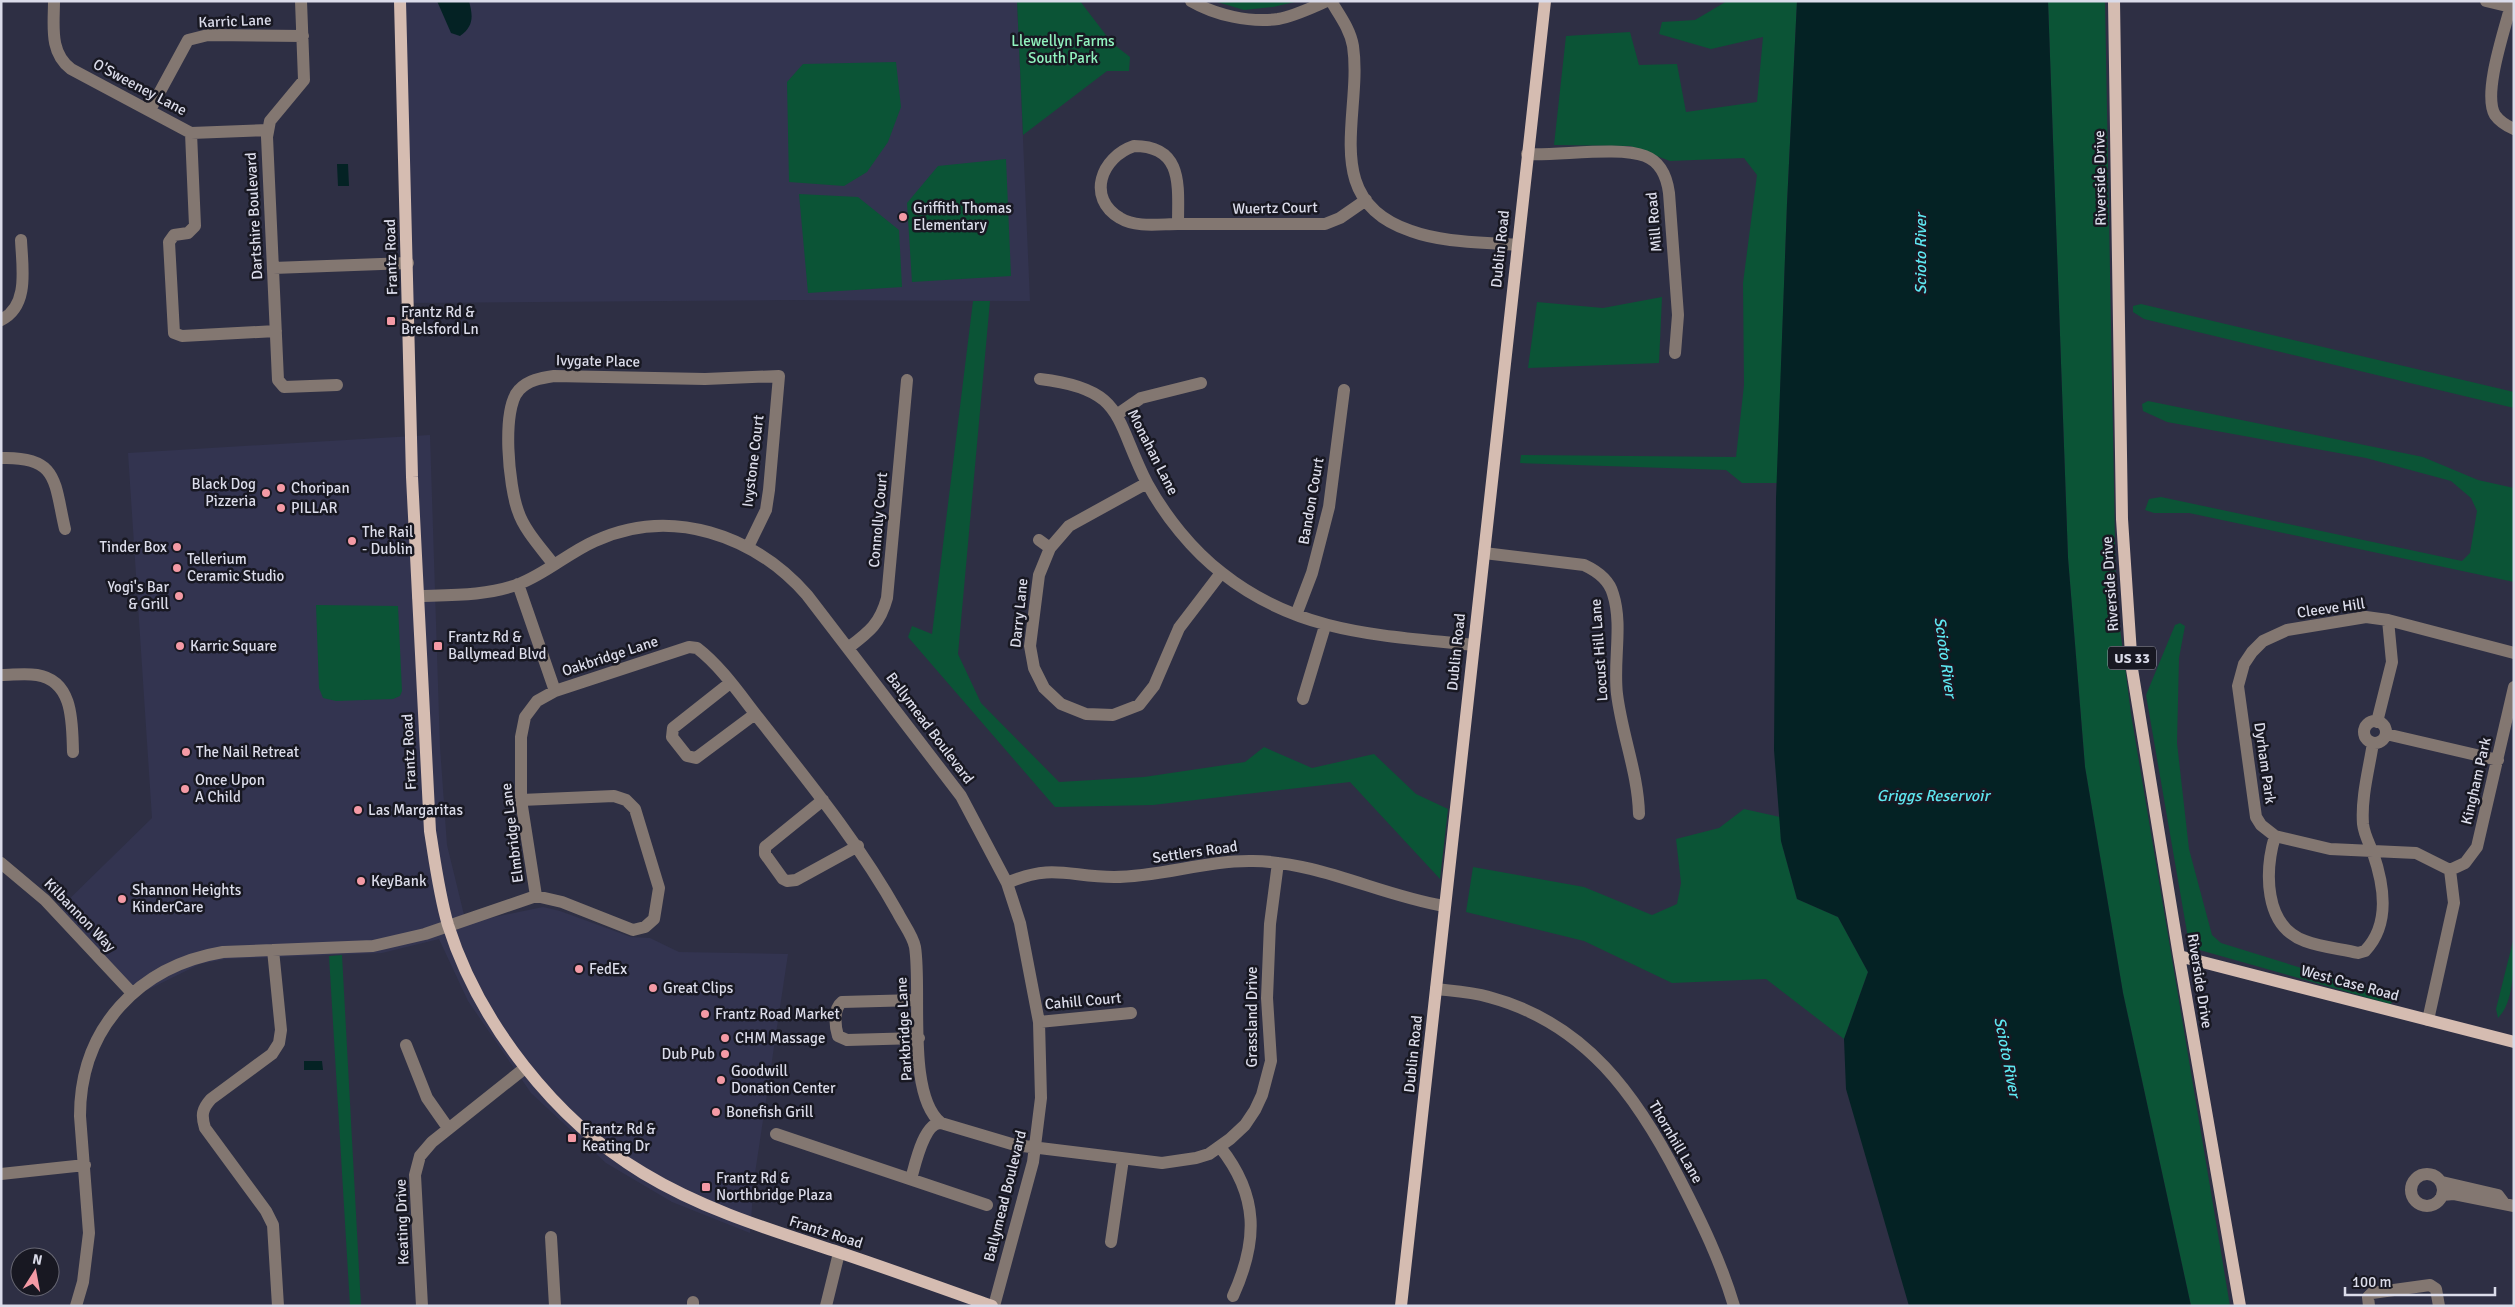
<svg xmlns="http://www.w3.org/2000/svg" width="2515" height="1307" font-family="Signika,sans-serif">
	<rect width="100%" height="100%" fill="#2e2f44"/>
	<!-- built -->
	<path fill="#333450" d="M396,1H1017L1030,301L783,300L404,303Z
		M430,435L440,747L447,845L466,923L543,907L560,911L631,937L650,938L679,952L788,954L754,1180L750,1233L672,1202L606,1163L531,1093L468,1001L439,939L382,953L226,959L200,964L137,995L58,910L152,818L128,453Z"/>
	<!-- green -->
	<path fill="#0b5436" d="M1017,1H1080L1112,43L1130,57L1129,71H1107L1023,135Z
		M1214,1H1299L1273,7L1244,10Z
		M1727,1H1797L1787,204L1777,483H1742L1726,470L1520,463L1521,455L1736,457L1744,385L1743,283L1757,175L1744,158L1670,161L1630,146L1554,145L1566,36L1630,32L1639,65L1677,64L1686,112L1757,102L1763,37L1711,49L1659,34L1662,22L1695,20Z
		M2048,1H2105L2116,597L2131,714L2230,1306H2191L2123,993L2085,767L2068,558Z
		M896,62L901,107L888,142L867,172L844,186L789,182L787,82L803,64Z
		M1006,159L1011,276L912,282L907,203L938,166Z
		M799,194L858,197L899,230L902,287L808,293Z
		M1662,297L1659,363L1528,368L1537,302L1603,308Z
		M973,301H990L958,654L981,703L1059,782L1144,777L1245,762L1264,747L1312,768L1374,754L1416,794L1448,809L1440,879L1350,782L1153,805L1055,807L908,637L912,626L932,634Z
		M2141,304L2514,392V408L2144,319L2133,312V306Z
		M2148,401L2423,457L2478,480L2514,488V582L2189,513H2154L2145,510L2149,499L2161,497L2462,561L2470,553L2477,511L2471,498L2451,481L2366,458L2167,422L2143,411L2142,404Z
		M316,605L398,606L402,691L400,696L393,699L336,701L323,698L319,688Z
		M2180,623L2185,626L2179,658L2177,743L2189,849L2212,935L2221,943L2398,998L2390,1004L2196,949L2188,938L2146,695L2175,625Z
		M1744,809L1780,817L1781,841L1797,899L1838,917L1868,972L1844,1039L1766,979L1672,983L1584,941L1466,912L1473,867L1584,887L1652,915L1677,904L1681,883L1676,839L1719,828Z
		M2514,937C2514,959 2515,1003 2498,1018L2496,1009Z
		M342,955L361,1306H350L329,956Z"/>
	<!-- water -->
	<path fill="#042224" d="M437,1H469C473,16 474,26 460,36L451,33Z
		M1797,1H2048L2068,558L2085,767L2123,993L2191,1306H1909L1846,1089L1844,1039L1868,972L1838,917L1797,899L1781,841L1774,750L1776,498L1787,204Z
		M337,164H348L349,186H338Z
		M304,1061H322L323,1070H304Z"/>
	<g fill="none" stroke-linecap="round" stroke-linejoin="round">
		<!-- minor -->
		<path stroke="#837771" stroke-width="12" d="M54,1C54,26 49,52 71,69L191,133L268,130
			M301,1L304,80L270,121L267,137L278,380L284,387L337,385
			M1191,1C1215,15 1250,23 1278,19C1295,16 1311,8 1327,1
			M1331,1C1340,16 1350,29 1353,46C1363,114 1318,200 1411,231C1444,243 1483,242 1517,245
			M2486,1L2511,7
			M2512,1C2506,26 2482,93 2495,115C2500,122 2507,126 2514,129
			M150,110L188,40L208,35L303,36
			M191,133L195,226L188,233L174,235L169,242L174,333L182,336L276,331
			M1134,146C1184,146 1178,187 1178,224C1160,224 1136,228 1120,218C1086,198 1101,157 1134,146Z
			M1527,154C1557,156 1620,146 1645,156C1661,162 1667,178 1669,193L1678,315L1675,353
			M1178,224H1325L1340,218L1366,200
			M273,268L408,263
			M1,320C30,306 22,266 21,240
			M1040,379C1126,389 1114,419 1147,483C1165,516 1192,550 1222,573C1299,634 1380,635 1473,645
			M1118,414L1141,398L1201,383
			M1,458C59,456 54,482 65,529
			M1147,483L1069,526L1050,548L1039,575L1030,646L1034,668L1044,688L1061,704L1086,714L1113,715L1139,705L1154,686L1179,628L1221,573
			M1039,540L1050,548
			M1484,553L1584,565C1597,571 1609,579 1613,594C1623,625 1613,661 1617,694C1622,735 1638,773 1639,814
			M554,565C542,549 524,530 518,511C509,487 501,409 519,390C528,380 541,378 554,376L705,379L779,376L769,490L766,510L748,547
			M518,584L555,691
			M418,596C452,595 487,596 519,584C547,573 568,553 595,541C671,506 754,535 807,595L961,796L1007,883L1020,923L1039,1022L1041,1098L1033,1162L994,1306
			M1296,615L1312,573L1329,507L1344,390
			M848,648C869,632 880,624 887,598L907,380
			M1,675C13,675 25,673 37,675C74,681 72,723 73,752
			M730,683L673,728L672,737L687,756L696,758L755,714
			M1303,699L1325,626
			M2364 732a11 11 0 1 1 22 0a11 11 0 1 1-22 0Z
			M2377,722L2392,662L2388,620
			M2386,734L2498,760
			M823,800L765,847V854L783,879L787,881L796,880L858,846
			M2275,836C2265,870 2263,926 2305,941C2321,947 2341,949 2358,953L2365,951C2391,924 2384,885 2373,853C2369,843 2364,834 2363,824C2361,797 2369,769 2373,743
			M1,863L45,900L132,993
			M2450,870L2465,863L2477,847L2514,687
			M1007,883C1053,863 1069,877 1114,877C1161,877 1206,860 1253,861C1320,862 1379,895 1444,906
			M536,896L521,800V737L525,717L537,701L555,691L689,647L697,648C723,668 743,699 764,725C812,786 860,845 898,913C903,923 913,936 915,947C922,990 906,1095 941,1123L1015,1145L1162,1163L1196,1158L1209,1154L1230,1139L1245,1125L1255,1110L1262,1095L1271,1061L1267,998L1270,924L1278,863
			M273,950L281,1030L279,1043L272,1054L211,1099C202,1109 201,1115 205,1128L266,1211L273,1225L278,1306
			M1436,989C1454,991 1472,992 1489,997C1586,1023 1637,1096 1680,1180C1701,1221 1721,1262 1734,1306
			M917,1000L842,1002C833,1009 835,1026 838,1036L847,1040L919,1038
			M2428,1020L2454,903L2450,870L2416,853L2330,849L2275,836L2261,825L2256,817L2238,686L2244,664L2252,652L2263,641L2287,630L2366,617L2388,620L2514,653
			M1039,1022L1131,1013
			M406,1045L427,1098L448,1128
			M776,1134L987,1205
			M1220,1147C1259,1196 1258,1241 1233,1296
			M1,1174L85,1165
			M2411 1190a16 16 0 1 1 32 0a16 16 0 1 1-32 0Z
			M911,1179C915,1165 924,1122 941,1123
			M2442,1182L2498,1195L2504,1203
			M2442,1195L2454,1194L2514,1206
			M551,1237L555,1306
			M1111,1242L1123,1159
			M76,1306L83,1282L89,1233L80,1116C80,1028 139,966 223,952L373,946L425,934L536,896L562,902L633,930L645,927L654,919L659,888L635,809L626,800L614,796L521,800
			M422,1306L415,1175L420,1156L432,1142L525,1068
			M693,1306V1302
			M826,1306L839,1253
			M2369,1306L2368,1297L2372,1293L2430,1285L2436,1289L2439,1306"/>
		<!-- major -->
		<path stroke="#d5bcb1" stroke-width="12" d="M400,1L412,477L430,831C435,862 439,894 448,925C479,1023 555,1120 643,1173C704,1210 771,1230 838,1252C889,1269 941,1288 992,1306
			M2114,1L2122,519L2132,669L2179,956L2240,1306
			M2179,956L2514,1042
			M1401,1306L1545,1"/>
	</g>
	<!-- markers -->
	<g fill="#f49aa5" stroke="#181822" stroke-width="2">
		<circle cx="903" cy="217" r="5"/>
		<rect x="386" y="316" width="10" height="10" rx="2.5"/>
		<circle cx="281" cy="488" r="5"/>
		<circle cx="266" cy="493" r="5"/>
		<circle cx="281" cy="508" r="5"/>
		<circle cx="352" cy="541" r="5"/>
		<circle cx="177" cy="547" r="5"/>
		<circle cx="177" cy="568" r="5"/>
		<circle cx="179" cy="596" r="5"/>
		<circle cx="180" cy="646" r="5"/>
		<rect x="433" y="641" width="10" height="10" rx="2.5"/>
		<circle cx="186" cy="752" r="5"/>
		<circle cx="185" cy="789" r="5"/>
		<circle cx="358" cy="810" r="5"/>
		<circle cx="361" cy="881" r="5"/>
		<circle cx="122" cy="899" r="5"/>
		<circle cx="579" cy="969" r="5"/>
		<circle cx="653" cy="988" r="5"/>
		<circle cx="705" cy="1014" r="5"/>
		<circle cx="725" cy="1038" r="5"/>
		<circle cx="725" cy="1054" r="5"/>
		<circle cx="721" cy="1080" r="5"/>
		<circle cx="716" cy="1112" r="5"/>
		<rect x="567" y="1133" width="10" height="10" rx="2.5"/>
		<rect x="701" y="1182" width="10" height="10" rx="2.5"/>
	</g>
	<g text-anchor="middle" stroke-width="5" stroke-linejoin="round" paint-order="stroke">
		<!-- shield labels -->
		<rect fill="#181822" stroke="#a0a1ae" stroke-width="1" x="2108" y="646.5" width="48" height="23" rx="4"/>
		<g font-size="14" font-weight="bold" fill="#dbdcea">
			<text x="2132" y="663">US 33</text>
		</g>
		<!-- street labels -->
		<g font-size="15" fill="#dbdcea" stroke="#181822">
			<text transform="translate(235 21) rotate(-2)" y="5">Karric Lane</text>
			<text transform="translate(140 87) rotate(28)" y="5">O'Sweeney Lane</text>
			<text transform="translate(2100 178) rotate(-91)" y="5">Riverside Drive</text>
			<text transform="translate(1275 208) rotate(-1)" y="5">Wuertz Court</text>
			<text transform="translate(254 216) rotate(-93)" y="5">Dartshire Boulevard</text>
			<text transform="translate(1654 222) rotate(-95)" y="5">Mill Road</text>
			<text transform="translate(1500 249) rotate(-84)" y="5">Dublin Road</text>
			<text transform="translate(391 257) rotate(-92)" y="5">Frantz Road</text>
			<text transform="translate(598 361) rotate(1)" y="5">Ivygate Place</text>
			<text transform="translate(1153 452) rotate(63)" y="5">Monahan Lane</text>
			<text transform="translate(753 461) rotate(-83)" y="5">Ivystone Court</text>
			<text transform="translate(1311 501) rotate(-80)" y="5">Bandon Court</text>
			<text transform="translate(878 520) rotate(-85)" y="5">Connolly Court</text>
			<text transform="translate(2110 584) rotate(-94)" y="5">Riverside Drive</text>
			<text transform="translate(2331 608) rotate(-8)" y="5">Cleeve Hill</text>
			<text transform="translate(1019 613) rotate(-84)" y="5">Darry Lane</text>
			<text transform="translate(1599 650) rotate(-94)" y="5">Locust Hill Lane</text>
			<text transform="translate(1456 652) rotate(-84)" y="5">Dublin Road</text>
			<text transform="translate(610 656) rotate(-18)" y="5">Oakbridge Lane</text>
			<text transform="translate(930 728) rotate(53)" y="5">Ballymead Boulevard</text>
			<text transform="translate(409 752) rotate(-93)" y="5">Frantz Road</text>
			<text transform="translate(2265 763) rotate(82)" y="5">Dyrham Park</text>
			<text transform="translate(2476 781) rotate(-77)" y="5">Kingham Park</text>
			<text transform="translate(512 833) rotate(-97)" y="5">Elmbridge Lane</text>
			<text transform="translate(1195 852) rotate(-8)" y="5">Settlers Road</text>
			<text transform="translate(80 915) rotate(46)" y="5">Kilbannon Way</text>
			<text transform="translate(2200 981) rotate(81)" y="5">Riverside Drive</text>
			<text transform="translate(2350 983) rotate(15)" y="5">West Case Road</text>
			<text transform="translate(1083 1001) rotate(-5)" y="5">Cahill Court</text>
			<text transform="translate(1252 1017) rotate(-90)" y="5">Grassland Drive</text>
			<text transform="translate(904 1029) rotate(-93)" y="5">Parkbridge Lane</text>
			<text transform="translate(1413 1054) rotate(-84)" y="5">Dublin Road</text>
			<text transform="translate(1676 1142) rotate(60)" y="5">Thornhill Lane</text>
			<text transform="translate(1005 1196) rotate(-76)" y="5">Ballymead Boulevard</text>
			<text transform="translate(402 1222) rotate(-92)" y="5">Keating Drive</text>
			<text transform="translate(826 1232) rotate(18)" y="5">Frantz Road</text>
		</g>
		<!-- park labels -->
		<g font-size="15" fill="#91f3bf" stroke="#181822">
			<text x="1063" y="46">Llewellyn Farms<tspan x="1063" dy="17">South Park</tspan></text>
		</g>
		<!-- poi labels -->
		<g font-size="15" fill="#dbdcea" stroke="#181822" text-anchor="start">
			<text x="913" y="213">Griffith Thomas<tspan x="913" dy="17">Elementary</tspan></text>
			<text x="401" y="317">Frantz Rd &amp;<tspan x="401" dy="17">Brelsford Ln</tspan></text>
			<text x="256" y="489" text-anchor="end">Black Dog<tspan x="256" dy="17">Pizzeria</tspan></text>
			<text x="291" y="493">Choripan</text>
			<text x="291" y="513">PILLAR</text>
			<text x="362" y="537">The Rail<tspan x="362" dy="17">- Dublin</tspan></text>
			<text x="167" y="552" text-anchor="end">Tinder Box</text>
			<text x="187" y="564">Tellerium<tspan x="187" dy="17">Ceramic Studio</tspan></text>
			<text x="169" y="592" text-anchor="end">Yogi's Bar<tspan x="169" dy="17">&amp; Grill</tspan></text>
			<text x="448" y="642">Frantz Rd &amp;<tspan x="448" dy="17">Ballymead Blvd</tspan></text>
			<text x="190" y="651">Karric Square</text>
			<text x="196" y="757">The Nail Retreat</text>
			<text x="195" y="785">Once Upon<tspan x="195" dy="17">A Child</tspan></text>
			<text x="368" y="815">Las Margaritas</text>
			<text x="371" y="886">KeyBank</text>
			<text x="132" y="895">Shannon Heights<tspan x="132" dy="17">KinderCare</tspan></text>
			<text x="589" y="974">FedEx</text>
			<text x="663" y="993">Great Clips</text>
			<text x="715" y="1019">Frantz Road Market</text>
			<text x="735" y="1043">CHM Massage</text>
			<text x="715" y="1059" text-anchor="end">Dub Pub</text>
			<text x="731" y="1076">Goodwill<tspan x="731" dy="17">Donation Center</tspan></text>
			<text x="726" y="1117">Bonefish Grill</text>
			<text x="582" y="1134">Frantz Rd &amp;<tspan x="582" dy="17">Keating Dr</tspan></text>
			<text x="716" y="1183">Frantz Rd &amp;<tspan x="716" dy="17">Northbridge Plaza</tspan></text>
		</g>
		<!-- water labels -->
		<g font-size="16" font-style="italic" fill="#5ee7f1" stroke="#181822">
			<text transform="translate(1920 254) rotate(-90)" y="6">Scioto River</text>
			<text transform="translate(1946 657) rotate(82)" y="6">Scioto River</text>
			<text x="1933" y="801">Griggs Reservoir</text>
			<text transform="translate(2008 1057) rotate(79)" y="6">Scioto River</text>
		</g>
	</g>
	<!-- border -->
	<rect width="2515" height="1307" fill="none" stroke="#dbdcea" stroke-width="5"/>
	<!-- north arrow -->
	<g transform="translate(35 1272) rotate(11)"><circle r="24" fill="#181822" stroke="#666672"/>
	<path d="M0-4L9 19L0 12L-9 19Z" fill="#f49aa5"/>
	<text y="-8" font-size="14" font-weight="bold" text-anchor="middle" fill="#dbdcea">N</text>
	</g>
	<!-- scale -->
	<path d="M2345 1287v8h150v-8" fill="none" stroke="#dbdcea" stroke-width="2.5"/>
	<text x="2352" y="1287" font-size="15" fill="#dbdcea" stroke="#181822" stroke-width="4" paint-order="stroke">100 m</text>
</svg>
